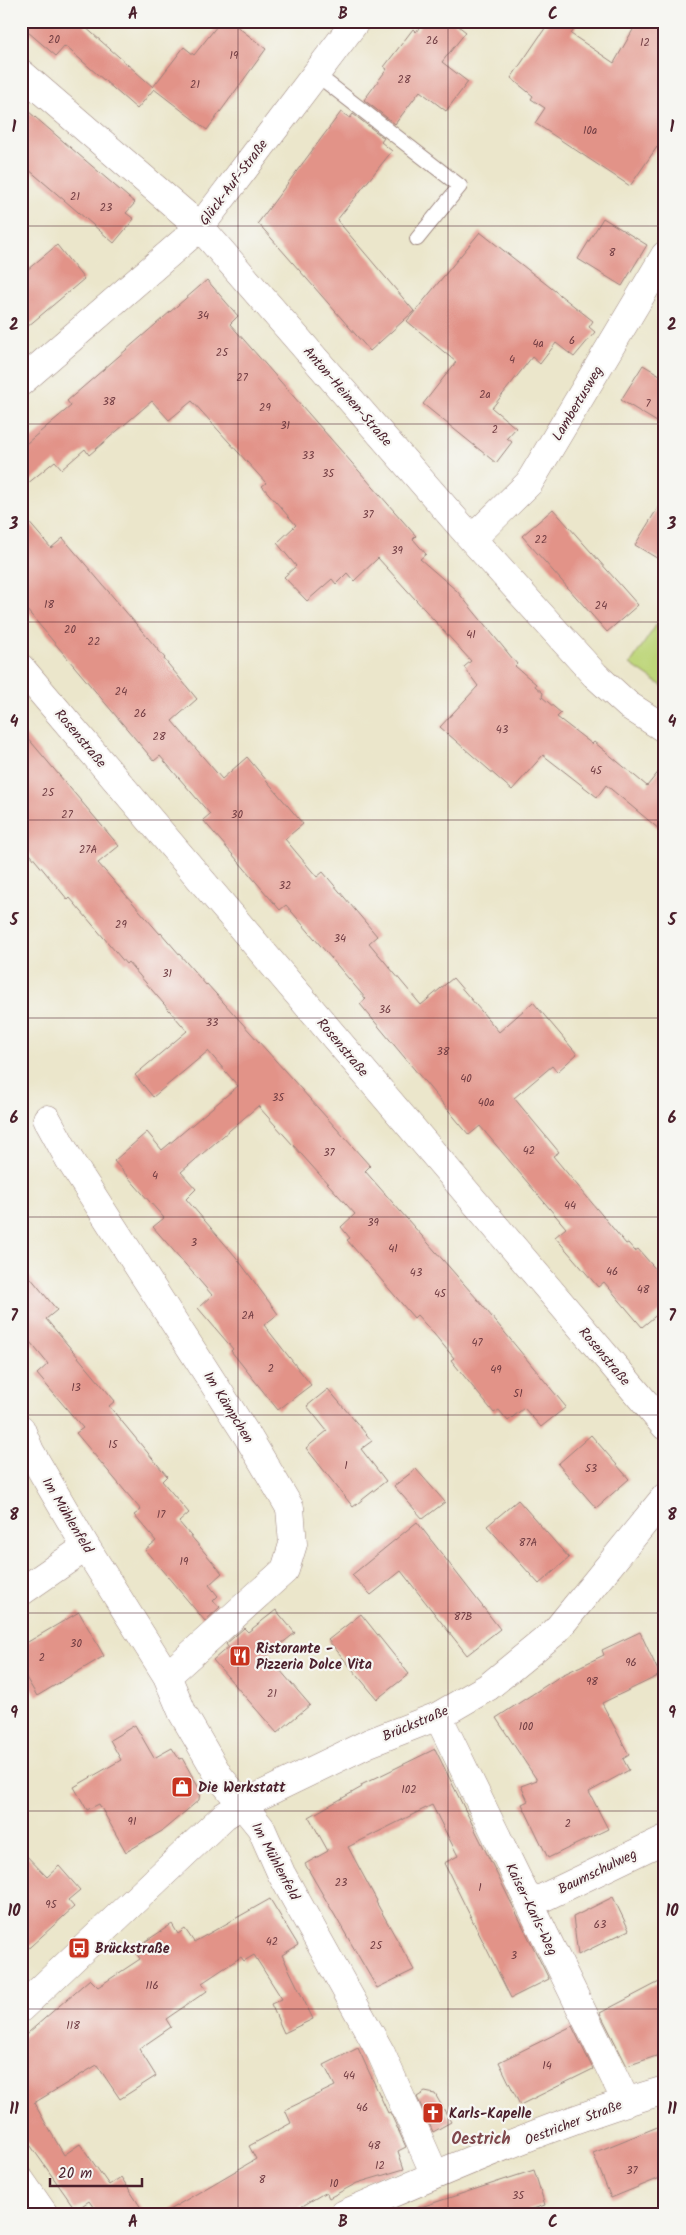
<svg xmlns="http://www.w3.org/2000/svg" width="686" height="2235" font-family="Kalam,sans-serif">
	<rect width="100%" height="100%" fill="#f6f6f2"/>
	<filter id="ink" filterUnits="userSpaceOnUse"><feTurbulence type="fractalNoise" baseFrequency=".02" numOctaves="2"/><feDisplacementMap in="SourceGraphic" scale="10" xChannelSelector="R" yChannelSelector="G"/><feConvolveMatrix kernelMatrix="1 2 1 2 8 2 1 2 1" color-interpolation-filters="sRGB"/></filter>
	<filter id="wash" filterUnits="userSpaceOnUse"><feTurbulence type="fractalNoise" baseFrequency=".0096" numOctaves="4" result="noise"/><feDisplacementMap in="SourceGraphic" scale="20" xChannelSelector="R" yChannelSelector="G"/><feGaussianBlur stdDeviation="1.12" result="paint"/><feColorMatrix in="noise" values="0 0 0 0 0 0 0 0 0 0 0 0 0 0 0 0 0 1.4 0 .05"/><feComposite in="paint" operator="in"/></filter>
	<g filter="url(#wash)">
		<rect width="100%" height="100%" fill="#ebe6cb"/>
		<!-- green -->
		<path fill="#bed67a" stroke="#847a52" d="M665,612V688L630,664Z"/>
		<g id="blocks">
			<!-- building -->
			<path fill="#e29388" d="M21,21H89L84,26L153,87L184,47L194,55L221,21H230L266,49L207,130L154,89L137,109L65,46L56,56L21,26Z
				M424,21H452L466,32L442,62L468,82L446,111L420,91L395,124L364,100L387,69L384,67L413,29L416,32Z
				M550,21H580L571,34L614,63L638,21H665V152L657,147L630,186L535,123L545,108L531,99L533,96L511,78Z
				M21,105L135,203L126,213L134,219L114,243L21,163Z
				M341,112L350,118L353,114L384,138L381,142L392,151L337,220L414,311L370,351L258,223Z
				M603,218L647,245L622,286L578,259Z
				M480,232L593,321L589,327L595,332L574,357L556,343L540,364L532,357L492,408L516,428L507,438L512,442L496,463L423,404L456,362L407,321Z
				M57,245L84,279L21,332V275Z
				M207,280L238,316L230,324L416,536L413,539L426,554L420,559L457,591L471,608L517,664L515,666L536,684L535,686L543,693L542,697L561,713L557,717L592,744L594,742L647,786L665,764V834L606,785L597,797L543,755L512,790L440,727L478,686L464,667L471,661L378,558L354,581L347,573L336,584L332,579L307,601L284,577L296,566L277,543L296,525L262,486L266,483L192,401L169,420L152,401L89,455L85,449L62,469L55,461L21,489V448L71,406L67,401Z
				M643,365L665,378V427L621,400Z
				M665,496V563L635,545Z
				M553,509L638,605L607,632L522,536Z
				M21,513L51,548L63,538L165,658L164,659L197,699L172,721L222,779L247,757L303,824L285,839L317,877L323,872L377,936L369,943L421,1005L453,978L499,1032L533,1002L577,1054L557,1072L552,1066L514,1098L559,1152L553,1156L626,1244L628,1243L635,1251L638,1249L665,1280V1308L642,1327L604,1282L598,1287L555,1237L566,1228L480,1126L469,1135L360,1004L366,999L286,905L280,910L203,820L210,814L160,756L154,761L21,603Z
				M21,730L119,846L98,863L160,934L161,933L206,985L207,984L370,1166L365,1171L478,1300L566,1407L541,1427L524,1408L508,1421L499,1410L494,1413L451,1360L454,1358L434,1334L417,1315L414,1318L347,1240L350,1238L341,1227L355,1214L258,1106L181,1172L196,1189L186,1199L236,1257L278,1314L264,1325L311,1385L278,1410L231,1351L233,1349L198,1308L212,1295L153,1227L164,1218L114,1161L147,1132L162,1150L238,1086L208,1051L153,1097L135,1075L187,1031L128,962L126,964L70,898L68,900L21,843Z
				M21,1266L57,1310L46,1319L115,1401L109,1406L167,1476L162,1481L189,1513L179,1522L222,1573L209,1585L218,1596L213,1601L220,1607L205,1621L145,1550L156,1541L134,1515L141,1510L76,1433L83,1428L37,1374L48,1364L26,1337L21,1342Z
				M328,1389L372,1441L361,1449L386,1481L353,1507L306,1448L327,1431L307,1406Z
				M591,1435L629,1479L596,1508L558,1464Z
				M416,1469L445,1502L423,1519L394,1486Z
				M518,1500L569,1558L539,1584L487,1526Z
				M417,1522L500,1629L467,1655L401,1571L371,1595L352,1575Z
				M276,1610L295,1633L267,1655L310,1705L277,1733L213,1660L228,1647L226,1644L244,1628L248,1632Z
				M79,1612L104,1656L37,1696L21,1669V1646Z
				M361,1614L409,1674L377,1699L328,1640Z
				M640,1632L660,1675L602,1703L629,1755L623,1759L629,1770L589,1792L608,1829L548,1858L522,1804L528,1801L521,1786L537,1780L496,1718L562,1675L604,1655L602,1650Z
				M135,1725L154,1758L172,1748L179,1759L182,1758L200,1790L199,1800L162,1831L126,1852L99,1804L87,1810L74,1787L121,1760L110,1740Z
				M435,1749L549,1979L511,1998L444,1863L458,1856L432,1805L348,1847L377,1901L376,1902L414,1970L377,1988L305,1864L328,1851L309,1817L362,1787L361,1785Z
				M21,1850L47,1877L59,1866L80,1890L68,1900L74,1907L21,1955Z
				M613,1897L629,1930L578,1955L573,1917Z
				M270,1899L298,1945L282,1955L313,2019L284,2033L271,2004L282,1999L254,1955L244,1961L241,1957L202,1983L207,1991L166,2019L171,2027L139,2049L156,2076L120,2099L97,2065L34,2103L64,2155L80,2144L109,2185L121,2177L145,2214H98L89,2201L76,2210L21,2132V2039L90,1979L98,1987L140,1959L134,1949L172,1924L178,1934L185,1929L194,1942Z
				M665,1979V2053L627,2066L600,2013Z
				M572,2026L593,2069L520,2105L499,2062Z
				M358,2048L388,2113L390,2112L406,2147L398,2151L404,2169L357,2183L329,2198L326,2192L289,2214H162L256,2159L249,2146L291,2123L285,2110L335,2086L324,2065Z
				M425,2092L435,2094L451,2122L433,2132L417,2097Z
				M665,2124V2176L611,2198L593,2153Z
				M534,2170L545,2205L518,2214H416L415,2209Z"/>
		</g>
	</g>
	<g filter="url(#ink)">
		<use href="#blocks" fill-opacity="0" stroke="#9a827b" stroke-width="1"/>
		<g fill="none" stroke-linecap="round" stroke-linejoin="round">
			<!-- service casing -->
			<g stroke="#9a827b" stroke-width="16">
				<path id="service" d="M316,74L460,186L417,239"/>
			</g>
			<!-- minor casing -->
			<g stroke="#9a827b" stroke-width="29">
				<path id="minor" d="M21,73L200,227L472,539L595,675L628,705L665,729
					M21,382L200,227L356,21
					M472,539L529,483L665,255
					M21,668L665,1426
					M47,1119L69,1159L248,1437L290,1508L293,1544L285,1570L167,1676
					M21,1429L30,1451L86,1547L167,1676L183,1714L219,1776L261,1828L281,1873L381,2053L435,2175
					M21,1592L86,1547
					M438,1716L626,2101
					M530,1904L665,1839
					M21,2008L224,1816L243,1804L369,1743L438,1716L488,1687L555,1632L665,1497
					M21,2181L44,2214
					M344,2214C449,2169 555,2122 665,2090"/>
			</g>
			<!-- service -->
			<use href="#service" stroke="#fff" stroke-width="14"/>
			<!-- minor -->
			<use href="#minor" stroke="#fff" stroke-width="28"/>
		</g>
	</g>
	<!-- grid -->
	<path fill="none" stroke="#4a1f2b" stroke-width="1" stroke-opacity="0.55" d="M238,21V2214M448,21V2214M21,226H665M21,424H665M21,622H665M21,820H665M21,1018H665M21,1217H665M21,1415H665M21,1613H665M21,1811H665M21,2009H665"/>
	<!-- icons -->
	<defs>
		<g id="restaurant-square" transform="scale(1.125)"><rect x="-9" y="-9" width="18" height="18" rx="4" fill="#c8321e" stroke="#f6f6f2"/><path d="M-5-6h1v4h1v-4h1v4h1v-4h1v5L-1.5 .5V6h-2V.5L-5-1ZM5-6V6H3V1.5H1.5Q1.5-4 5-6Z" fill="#fff"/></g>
		<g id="shop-square" transform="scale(1.125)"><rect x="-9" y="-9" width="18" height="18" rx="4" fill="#c8321e" stroke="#f6f6f2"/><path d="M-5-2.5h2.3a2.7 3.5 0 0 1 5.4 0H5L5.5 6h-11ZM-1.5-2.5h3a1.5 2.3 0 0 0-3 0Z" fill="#fff"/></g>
		<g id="bus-square" transform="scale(1.125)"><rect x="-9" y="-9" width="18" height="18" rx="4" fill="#c8321e" stroke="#f6f6f2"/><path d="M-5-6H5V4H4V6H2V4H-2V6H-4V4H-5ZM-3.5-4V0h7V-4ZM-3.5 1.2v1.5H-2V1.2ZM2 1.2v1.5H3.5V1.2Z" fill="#fff"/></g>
		<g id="church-square" transform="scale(1.125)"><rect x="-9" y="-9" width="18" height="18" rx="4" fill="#c8321e" stroke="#f6f6f2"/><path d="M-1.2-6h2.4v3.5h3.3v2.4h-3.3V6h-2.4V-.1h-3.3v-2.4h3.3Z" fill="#fff"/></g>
	</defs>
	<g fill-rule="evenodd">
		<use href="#restaurant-square" x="240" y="1656"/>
		<use href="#shop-square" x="182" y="1787"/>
		<use href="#bus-square" x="79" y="1948"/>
		<use href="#church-square" x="433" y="2113"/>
	</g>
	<g text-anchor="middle" stroke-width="4.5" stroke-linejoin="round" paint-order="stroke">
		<!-- number labels -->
		<g font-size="11" fill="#703c42">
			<text x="54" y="43">20</text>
			<text x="432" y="44">26</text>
			<text x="645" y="46">12</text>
			<text x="234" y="59">19</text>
			<text x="404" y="83">28</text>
			<text x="195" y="88">21</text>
			<text x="590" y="134">10a</text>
			<text x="75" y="200">21</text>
			<text x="106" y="211">23</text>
			<text x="612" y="256">8</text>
			<text x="203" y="319">34</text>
			<text x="572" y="344">6</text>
			<text x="538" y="347">4a</text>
			<text x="222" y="356">25</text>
			<text x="512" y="363">4</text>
			<text x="242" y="381">27</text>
			<text x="485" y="398">2a</text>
			<text x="109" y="405">38</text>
			<text x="648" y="407">7</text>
			<text x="265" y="411">29</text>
			<text x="285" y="429">31</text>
			<text x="495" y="433">2</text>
			<text x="308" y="459">33</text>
			<text x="328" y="477">35</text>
			<text x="368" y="518">37</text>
			<text x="541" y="543">22</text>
			<text x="397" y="554">39</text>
			<text x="49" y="608">18</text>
			<text x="601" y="609">24</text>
			<text x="70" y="633">20</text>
			<text x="471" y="638">41</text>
			<text x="94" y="645">22</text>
			<text x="121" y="695">24</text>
			<text x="140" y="717">26</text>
			<text x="502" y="733">43</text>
			<text x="159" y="740">28</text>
			<text x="596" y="774">45</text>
			<text x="48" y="796">25</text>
			<text x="67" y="818">27</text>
			<text x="237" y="818">30</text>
			<text x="88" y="853">27A</text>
			<text x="285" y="889">32</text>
			<text x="121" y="928">29</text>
			<text x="340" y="942">34</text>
			<text x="167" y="977">31</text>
			<text x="385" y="1013">36</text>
			<text x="212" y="1026">33</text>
			<text x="443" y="1055">38</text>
			<text x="466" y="1082">40</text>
			<text x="278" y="1101">35</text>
			<text x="486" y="1106">40a</text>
			<text x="529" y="1154">42</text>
			<text x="329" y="1156">37</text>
			<text x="155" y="1179">4</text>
			<text x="570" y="1209">44</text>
			<text x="373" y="1226">39</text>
			<text x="194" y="1246">3</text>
			<text x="393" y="1252">41</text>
			<text x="612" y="1275">46</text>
			<text x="416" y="1276">43</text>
			<text x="643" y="1293">48</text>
			<text x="440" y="1297">45</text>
			<text x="248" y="1319">2A</text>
			<text x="477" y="1346">47</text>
			<text x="271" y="1372">2</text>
			<text x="496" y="1373">49</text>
			<text x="76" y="1391">13</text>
			<text x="518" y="1397">51</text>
			<text x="113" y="1448">15</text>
			<text x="346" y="1469">1</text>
			<text x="591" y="1472">53</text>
			<text x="161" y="1518">17</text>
			<text x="528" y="1546">87A</text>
			<text x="184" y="1565">19</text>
			<text x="463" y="1620">87B</text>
			<text x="76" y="1647">30</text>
			<text x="42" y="1661">2</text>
			<text x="631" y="1666">96</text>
			<text x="592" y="1685">98</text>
			<text x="272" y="1697">21</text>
			<text x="526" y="1730">100</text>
			<text x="409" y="1793">102</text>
			<text x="132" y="1825">91</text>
			<text x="568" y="1827">2</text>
			<text x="341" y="1886">23</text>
			<text x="480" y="1891">1</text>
			<text x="51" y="1908">95</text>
			<text x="600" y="1928">63</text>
			<text x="272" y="1945">42</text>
			<text x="376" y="1949">25</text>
			<text x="514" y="1959">3</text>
			<text x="152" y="1989">116</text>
			<text x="73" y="2029">118</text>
			<text x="547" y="2069">14</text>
			<text x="349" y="2079">44</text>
			<text x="362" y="2111">46</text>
			<text x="374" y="2149">48</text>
			<text x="380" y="2169">12</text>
			<text x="632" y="2174">37</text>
			<text x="262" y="2183">8</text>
			<text x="334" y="2187">10</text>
			<text x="518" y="2199">35</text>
		</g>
		<!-- street labels -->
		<g font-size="14" fill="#4a1f2b" stroke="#f6f6f2">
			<text transform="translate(233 182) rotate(-53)" y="5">Glück-Auf-Straße</text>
			<text transform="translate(348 396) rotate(49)" y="5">Anton-Heinen-Straße</text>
			<text transform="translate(577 403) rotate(-59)" y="5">Lambertusweg</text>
			<text transform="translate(81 738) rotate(50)" y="5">Rosenstraße</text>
			<text transform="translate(343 1047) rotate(50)" y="5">Rosenstraße</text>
			<text transform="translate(605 1356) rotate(50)" y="5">Rosenstraße</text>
			<text transform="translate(229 1407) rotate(58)" y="5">Im Kämpchen</text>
			<text transform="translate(68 1515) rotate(59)" y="5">Im Mühlenfeld</text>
			<text transform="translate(415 1723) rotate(-23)" y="5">Brückstraße</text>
			<text transform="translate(276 1861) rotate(62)" y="5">Im Mühlenfeld</text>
			<text transform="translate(597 1871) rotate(-26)" y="5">Baumschulweg</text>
			<text transform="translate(532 1909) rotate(64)" y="5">Kaiser-Karls-Weg</text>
			<text transform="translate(573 2122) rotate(-21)" y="5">Oestricher Straße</text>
		</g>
		<!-- poi labels -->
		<g font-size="14" font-weight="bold" fill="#4a1f2b" stroke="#f6f6f2" text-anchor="start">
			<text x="256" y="1653">Ristorante -<tspan x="256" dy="16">Pizzeria Dolce Vita</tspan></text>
			<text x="198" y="1792">Die Werkstatt</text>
			<text x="95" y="1953">Brückstraße</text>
			<text x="449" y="2118">Karls-Kapelle</text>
		</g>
		<!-- quarter labels -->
		<g font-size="16" font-weight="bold" fill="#7f484c" stroke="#f6f6f2">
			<text x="481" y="2144">Oestrich</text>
		</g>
	</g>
	<!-- margin -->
	<rect width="686" height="2235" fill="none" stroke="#f6f6f2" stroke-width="55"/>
	<!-- scale -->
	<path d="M50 2178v8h92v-8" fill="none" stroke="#4a1f2b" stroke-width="2.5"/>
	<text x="58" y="2178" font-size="15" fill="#4a1f2b" stroke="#f6f6f2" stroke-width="4" paint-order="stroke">20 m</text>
	<rect x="28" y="28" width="630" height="2180" fill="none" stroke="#4a1f2b" stroke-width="2"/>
	<g font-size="16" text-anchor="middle" font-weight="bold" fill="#4a1f2b">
		<text x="133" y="19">A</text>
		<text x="343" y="19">B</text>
		<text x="553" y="19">C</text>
		<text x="14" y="132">1</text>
		<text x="672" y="132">1</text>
		<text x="14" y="330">2</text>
		<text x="672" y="330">2</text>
		<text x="14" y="529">3</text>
		<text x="672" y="529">3</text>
		<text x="14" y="727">4</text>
		<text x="672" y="727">4</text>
		<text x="14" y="925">5</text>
		<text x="672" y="925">5</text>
		<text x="14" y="1123">6</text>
		<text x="672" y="1123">6</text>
		<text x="14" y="1321">7</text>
		<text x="672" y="1321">7</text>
		<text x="14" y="1520">8</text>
		<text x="672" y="1520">8</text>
		<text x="14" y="1718">9</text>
		<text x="672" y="1718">9</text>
		<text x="14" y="1916">10</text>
		<text x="672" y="1916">10</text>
		<text x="14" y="2114">11</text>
		<text x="672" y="2114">11</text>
		<text x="133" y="2227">A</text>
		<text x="343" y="2227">B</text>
		<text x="553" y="2227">C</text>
	</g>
</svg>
